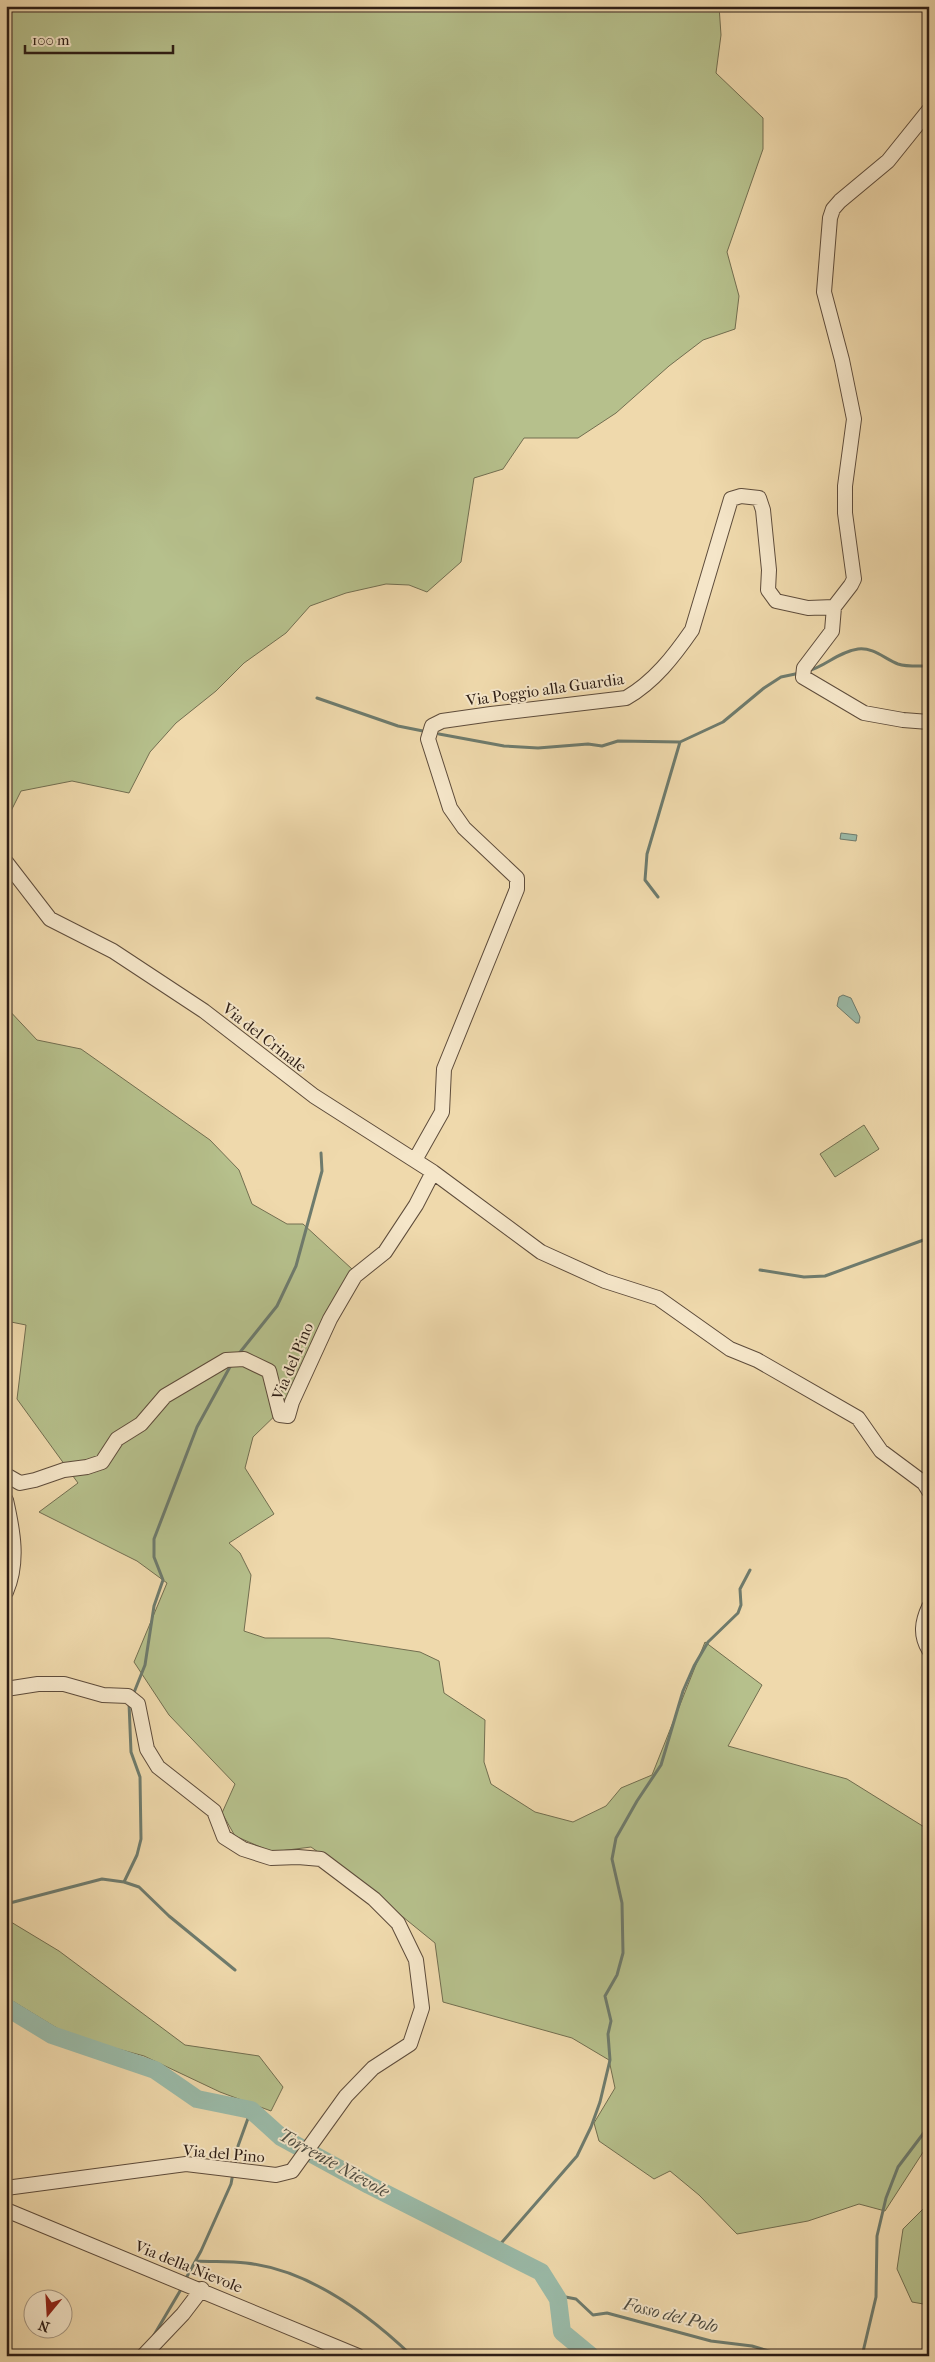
<svg xmlns="http://www.w3.org/2000/svg" width="935" height="2362" font-family="'IM FELL French Canon',serif">
	<rect width="100%" height="100%" fill="#efd9ac"/>
	<filter id="stains"><feTurbulence type="fractalNoise" baseFrequency=".004" numOctaves="4"/><feColorMatrix values="0 0 0 0 .2 0 0 0 0 .09 0 0 0 0 .02 0 0 0 .5 -.17"/></filter>
	<radialGradient id="worn" r=".72"><stop offset=".6" stop-color="#630" stop-opacity="0"/><stop offset="1" stop-color="#630" stop-opacity=".3"/></radialGradient>
	<!-- green -->
	<path fill="#b6c08c" stroke="#726e50" d="M6,6H719L721,35L716,73L763,118V149L727,252L739,296L735,329L703,340L669,366L616,413L578,438H524L503,469L474,478L461,562L427,592L409,585L386,584L346,593L310,606L286,633L244,663L216,691L176,723L150,752L129,793L72,781L21,791L6,821Z
		M6,1007L37,1040L81,1049L210,1140L239,1170L252,1204L287,1224H303L352,1269L324,1315L286,1405L253,1437L245,1468L274,1514L229,1543L240,1553L251,1575L244,1631L265,1638H329L420,1652L439,1661L444,1693L485,1720L484,1762L491,1784L535,1812L573,1822L606,1806L621,1788L652,1775L705,1642L762,1685L728,1746L847,1779L929,1830V2143L885,2211L859,2204L808,2221L737,2234L699,2195L670,2171L654,2179L599,2141L594,2123L615,2088L609,2060L572,2038L443,2002L435,1943L355,1878L311,1847L272,1852L235,1836L222,1813L235,1784L169,1715L134,1662L167,1583L137,1561L39,1512L78,1483L17,1399L26,1325L6,1321Z
		M864,1125L879,1149L835,1177L820,1154Z
		M6,1919L59,1951L185,2045L259,2056L283,2087L271,2111L220,2092L144,2056L70,2036L6,1997Z
		M929,2203V2305L912,2302L897,2269L903,2229Z"/>
	<!-- water -->
	<path fill="#9abaa8" stroke="#6e7b6d" d="M841,833L857,835L856,841L840,839Z
		M843,995L851,998L860,1017L859,1023H856L837,1006L839,997Z"/>
	<g fill="none" stroke-linecap="round" stroke-linejoin="round">
		<!-- stream -->
		<path stroke="#6e7b6d" stroke-width="3" d="M808,671C826,666 838,652 858,649C873,647 885,659 898,664C907,667 919,666 929,666
			M317,698L398,726L423,731
			M439,734L504,746L538,748L588,744L602,746L618,741L680,742L723,722L764,688L781,677L800,673
			M658,897L645,880L647,854L680,742
			M6,1036H7
			M760,1270L804,1277L825,1276L929,1238
			M237,1356L277,1306L296,1266L322,1171L321,1153
			M133,1695L145,1665L154,1606L163,1580L154,1557V1539L197,1427L231,1365
			M124,1882L137,1855L141,1839L140,1777L131,1752L129,1703
			M6,1904L102,1879L124,1882L139,1887L169,1916L235,1970
			M235,2167L238,2146L251,2110
			M496,2249L577,2156L591,2127L600,2102L610,2060L608,2034L611,2021L605,1996L617,1975L623,1953L622,1903L612,1859L616,1838L637,1801L661,1765L683,1691L694,1666L708,1642L738,1613L741,1605L740,1589L750,1570
			M196,2261C213,2262 230,2261 246,2263C310,2270 367,2313 412,2356
			M185,2280L201,2251L231,2184L233,2173
			M555,2295L576,2299L593,2315L607,2313L711,2341L752,2346L786,2356
			M154,2335L183,2286
			M862,2356L876,2297L877,2236L886,2198L898,2167L929,2126
			M894,2356L929,2350"/>
		<!-- river -->
		<path stroke="#9abaa8" stroke-width="18" d="M6,2007L52,2035L155,2070L197,2099L251,2110L281,2137L369,2185L541,2272L558,2299L562,2332L591,2356"/>
		<!-- minor casing -->
		<g stroke="#5e4c3b" stroke-width="16">
			<path id="minor" d="M834,607L832,631L804,668L803,677L864,713L903,720L929,722
				M6,862L50,919L113,951L204,1011L314,1096L433,1172L541,1252L605,1281L658,1298L730,1349L757,1360L858,1418L881,1451L924,1483L929,1491
				M415,1160L442,1112L444,1069L517,889V878L464,828L450,808L428,739L432,726L442,721L491,714L626,698C654,682 674,656 692,630L731,499L741,496L759,498L763,510L769,570L768,590L776,601L808,608L834,607L851,585L854,579L845,513V486L854,419L842,360L824,292L830,218L833,209L840,201L888,161L929,110
				M6,1475L20,1483L35,1480L64,1470L87,1467L102,1462L117,1439L141,1424L165,1396L226,1360L244,1359L269,1371L280,1415L288,1416L292,1402L330,1319L355,1276L385,1252L416,1205L433,1172
				M6,1500C13,1531 19,1562 6,1592
				M929,1607C922,1622 920,1635 929,1650
				M6,1689L38,1684H64L103,1695L128,1696L138,1704L147,1749L158,1767L214,1811L224,1837L243,1849L271,1858L298,1857L321,1859L374,1899L398,1923L416,1960L422,2008L410,2044L373,2068L346,2096L292,2171L276,2175L186,2164L6,2188
				M6,2210L358,2356
				M143,2356L183,2314L202,2289"/>
		</g>
		<!-- minor -->
		<use href="#minor" stroke="#f5e6c9" stroke-width="14"/>
	</g>
	<g text-anchor="middle" stroke-width="4" stroke-linejoin="round" paint-order="stroke">
		<!-- street labels -->
		<g font-size="16" fill="#2d1d15" stroke="#f5e6c9">
			<text transform="translate(545 689) rotate(-8)" y="6">Via Poggio alla Guardia</text>
			<text transform="translate(265 1037) rotate(38)" y="6">Via del Crinale</text>
			<text transform="translate(292 1361) rotate(-67)" y="6">Via del Pino</text>
			<text transform="translate(224 2153) rotate(5)" y="6">Via del Pino</text>
			<text transform="translate(189 2266) rotate(22)" y="6">Via della Nievole</text>
		</g>
		<!-- water labels -->
		<g font-size="18" font-style="italic" fill="#4e4c41" stroke="#f5e6c9">
			<text transform="translate(334 2163) rotate(29)" y="6">Torrente Nievole</text>
			<text transform="translate(671 2315) rotate(14)" y="6">Fosso del Polo</text>
		</g>
	</g>
	<!-- margin -->
	<rect width="935" height="2362" fill="none" stroke="#efd9ac" stroke-width="25"/>
	<rect x="8" y="8" width="920" height="2347" fill="none" stroke="#2d1d15" stroke-width="2.5"/>
	<rect x="12" y="12" width="910" height="2337" fill="none" stroke="#2d1d15"/>
	<!-- north arrow -->
	<g transform="translate(48 2314) rotate(198)"><circle r="24" fill="#f5e6c9" stroke="#a59681"/>
	<path d="M0-4L9 19L0 12L-9 19Z" fill="#8f2418"/>
	<text y="-8" font-size="14" font-weight="bold" text-anchor="middle" fill="#2d1d15">N</text>
	</g>
	<!-- scale -->
	<path d="M25 45v8h148v-8" fill="none" stroke="#2d1d15" stroke-width="2.5"/>
	<text x="32" y="45" font-size="15" fill="#2d1d15" stroke="#f5e6c9" stroke-width="4" paint-order="stroke">100 m</text>
	<rect width="100%" height="100%" filter="url(#stains)"/>
	<rect width="100%" height="100%" fill="url(#worn)"/>
</svg>
